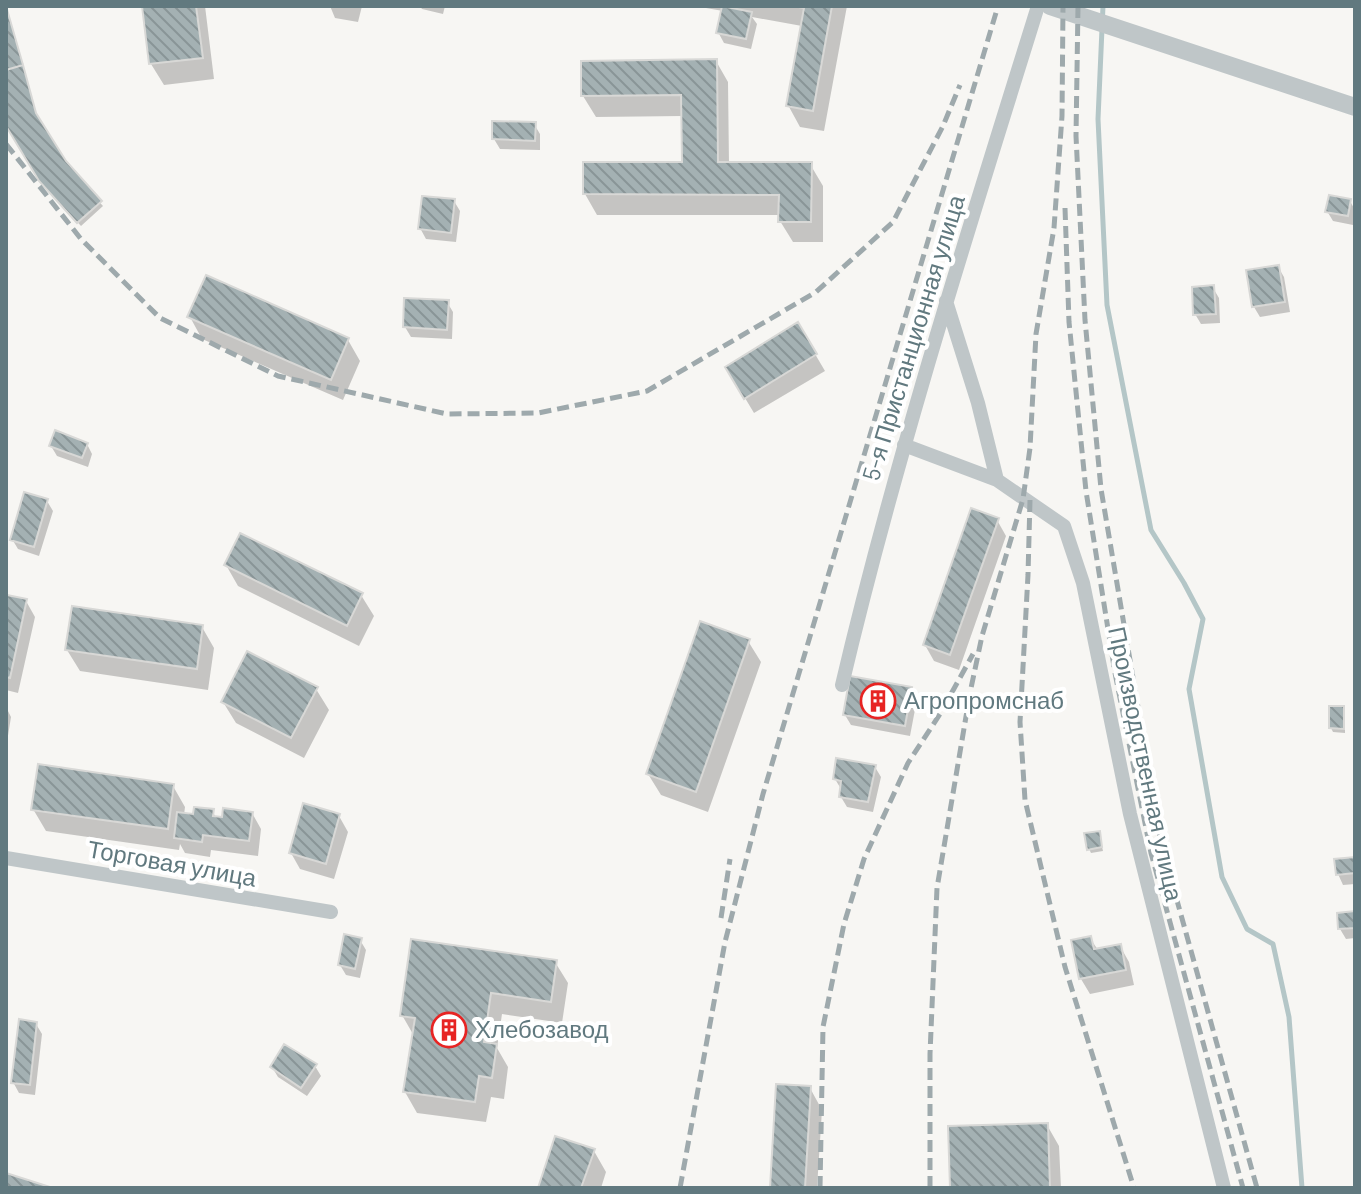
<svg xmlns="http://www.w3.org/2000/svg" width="1361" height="1194" font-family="Barlow,sans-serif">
	<defs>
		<pattern id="building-back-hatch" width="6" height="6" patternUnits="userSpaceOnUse" patternTransform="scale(2)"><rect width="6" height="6" fill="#a4b1b3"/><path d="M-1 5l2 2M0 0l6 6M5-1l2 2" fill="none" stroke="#899597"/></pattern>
	</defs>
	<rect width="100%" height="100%" fill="#f7f6f3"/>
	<!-- shadow -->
	<path fill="#0003" d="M6,6L38,119L64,163L103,206L81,226L44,186L6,119Z
		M144,6H205L214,79L164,85L151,64Z
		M330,6H362L358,22L335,18Z
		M420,6H445L443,14L422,9Z
		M704,6H847L824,131L800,127L788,105L802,26L752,17L757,24L751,49L724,43L718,32L723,11L706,8Z
		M716,61L728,82L729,164H810L823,186V242H793L780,221V215H597L585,194L684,164L683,116L596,117L583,96Z
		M534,124L540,134V150L500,149L494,139Z
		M454,201L460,211L456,242L426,239L420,228Z
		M1350,201L1355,210L1353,225L1333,221L1327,211Z
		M1278,267L1284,277L1290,312L1260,317L1254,307L1249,272Z
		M1213,288L1219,298L1220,323L1201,324L1195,314Z
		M447,302L453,312L452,339L411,337L405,327Z
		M190,317L348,340L360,361L343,400L202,339Z
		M798,325L825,371L754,413L727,368Z
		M87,444L92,454L88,467L57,456L51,446Z
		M47,501L53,511L39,556L18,549L12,539Z
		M997,520L1006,536L959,670L934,661L925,645Z
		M226,565L361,595L374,616L359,646L238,586Z
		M9,597L26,601L35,617L18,693L6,690V609Z
		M202,627L214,648L208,690L80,671L67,650Z
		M748,641L761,662L708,812L661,795L648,774Z
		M316,689L329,710L304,758L236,723L223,702Z
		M911,689L917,699L910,736L851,725L845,715Z
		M6,707L11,717L7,742H6Z
		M1343,708L1345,713V733L1333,732L1331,728Z
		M875,767L881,777L873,812L847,807L841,797V789L835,779Z
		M173,786L185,807L184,815L195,816L212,811L217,819H224L252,813L261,829L258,856L211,850L210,857L185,853L180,844L179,850L46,831L33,809Z
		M339,816L348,832L334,879L300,869L291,853Z
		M1099,833L1103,851L1091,853L1089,849Z
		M1355,859V884L1343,885L1338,874Z
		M1355,913V938L1346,939L1340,929Z
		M1090,938L1098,950L1120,946L1129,962L1134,985L1090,994L1081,979L1073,942Z
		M360,940L366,950L360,978L346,975L340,965Z
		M555,962L568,983L562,1023L502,1014L497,1048L508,1067L504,1099L491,1097L486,1122L417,1113L405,1092L414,1036L402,1015Z
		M36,1024L42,1034L35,1095L19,1093L13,1082Z
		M315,1066L321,1076L307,1096L278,1077L272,1067Z
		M810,1088L822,1110L817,1188H772Z
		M1047,1125L1059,1146L1061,1188H952Z
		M594,1151L606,1172L601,1188H540Z"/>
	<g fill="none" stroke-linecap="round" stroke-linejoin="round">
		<!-- stream -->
		<path stroke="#b4c6c7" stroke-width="5" d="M1103,6L1098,119L1107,305L1151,530L1184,583L1203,619L1189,689L1222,877L1247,929L1273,944L1289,1017L1302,1188"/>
	</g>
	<!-- building -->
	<path fill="url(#building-back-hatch)" stroke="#d8d8d6" stroke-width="2" d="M6,6L23,65L6,70Z
		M142,6H196L203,58L149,64Z
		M722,6L752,12L746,39L716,33Z
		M793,6H832L813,111L786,106L804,8Z
		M717,59L718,162H812L811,222H778L779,195L583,194V162H682L681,95L581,96V61Z
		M23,65L36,113L66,161L102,201L77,223L39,181L6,126V70Z
		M492,121L536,122L535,141L492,139Z
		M1329,195L1351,199L1348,216L1325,212Z
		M422,196L455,199L451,233L418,229Z
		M1279,265L1285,302L1252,307L1246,270Z
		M206,275L349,338L331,380L187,317Z
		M1214,285L1216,314L1193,315L1192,287Z
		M404,298L449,300L447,330L403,327Z
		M798,322L817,354L744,399L725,367Z
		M55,430L88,443L82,458L49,446Z
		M24,492L48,499L34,547L10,540Z
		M971,508L999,518L950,655L923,645Z
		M240,533L363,593L347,626L224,565Z
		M7,595L27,599L10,678L6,677Z
		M72,606L203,625L197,669L65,650Z
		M700,621L750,639L696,792L646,774Z
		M247,651L318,687L291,738L221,702Z
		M850,676L912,687L905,726L843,715Z
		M1329,706H1344V729L1329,728Z
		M836,758L876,765L868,802L839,797L841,781L833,779Z
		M38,764L174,784L168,829L31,810Z
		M303,803L340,814L326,864L289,853Z
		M194,807L214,809L213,816L222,817L223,808L253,812L249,841L203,835L202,842L174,838L177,812L193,814Z
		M1100,831L1102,847L1087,850L1084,833Z
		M1355,857V873L1336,875L1334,859Z
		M1355,911V928L1338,929L1337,913Z
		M344,934L362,938L355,969L338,965Z
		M1091,936L1094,949L1121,944L1126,970L1079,979L1071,940Z
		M411,939L557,960L551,1002L491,993L484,1042L497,1044L492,1078L479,1076L475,1102L403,1092L415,1018L400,1016Z
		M19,1019L37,1022L30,1085L11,1083Z
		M284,1044L317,1064L301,1088L270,1067Z
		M776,1084L811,1086L805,1188H770Z
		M1048,1123L1050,1188H950L948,1126Z
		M555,1136L595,1149L581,1188H538Z
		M6,1173L53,1188H6Z"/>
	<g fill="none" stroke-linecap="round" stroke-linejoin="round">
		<!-- minor -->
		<path stroke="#bfc6c8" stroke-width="14" d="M946,301L978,403L997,480
			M904,445L997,480L1064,526L1083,583L1130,814L1224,1188
			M842,685C896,456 968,231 1038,6
			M6,858L331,912"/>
		<!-- tertiary -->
		<path stroke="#bfc6c8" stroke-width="18" d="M1050,6L1355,107"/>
		<!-- rail -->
		<path stroke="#9ea9ac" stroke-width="5" stroke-dasharray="12 6" stroke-linecap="butt" d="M1078,6L1076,136L1085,320L1101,489L1161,843L1257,1188
			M6,144L81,239L160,318L278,376L447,414L538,413L647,391L816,292L893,222L943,126L960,85
			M1065,208L1069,322L1086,491L1115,673L1151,853L1243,1188
			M1030,500L1028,575L1020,722L1025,800L1065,967L1134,1188
			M721,918L730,859
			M680,1188L725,942L763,794L998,6
			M820,1188L823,1027L844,924L864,859L908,763L940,714L973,654
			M930,1188V1054L937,888L970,693L982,636L1023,499L1030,448L1036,334L1054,228L1062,116L1063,6"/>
	</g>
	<!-- icons -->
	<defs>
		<g id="building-ring" transform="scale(1.8)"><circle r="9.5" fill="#fff" stroke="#e72423" stroke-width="1.5"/><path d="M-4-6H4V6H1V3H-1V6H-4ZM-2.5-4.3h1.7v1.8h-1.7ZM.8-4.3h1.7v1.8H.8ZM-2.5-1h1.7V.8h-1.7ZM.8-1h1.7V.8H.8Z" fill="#e72423"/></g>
	</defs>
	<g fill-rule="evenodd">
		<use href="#building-ring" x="878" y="701"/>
		<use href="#building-ring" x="449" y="1030"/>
	</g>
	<g text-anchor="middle" stroke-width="8" stroke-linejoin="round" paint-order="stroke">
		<!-- street labels -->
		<g font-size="24" fill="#61797f" stroke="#fff">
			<text transform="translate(914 338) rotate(-73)" y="8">5-я Пристанционная улица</text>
			<text transform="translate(1145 764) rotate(78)" y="8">Производственная улица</text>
			<text transform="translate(172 864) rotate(10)" y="8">Торговая улица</text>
		</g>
		<!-- poi labels -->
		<g font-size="24" fill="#61797f" stroke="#fff" text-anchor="start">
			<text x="904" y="709">Агропромснаб</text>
			<text x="475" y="1038">Хлебозавод</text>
		</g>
	</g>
	<!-- border -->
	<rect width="1361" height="1194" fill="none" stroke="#61797f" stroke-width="16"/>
</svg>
